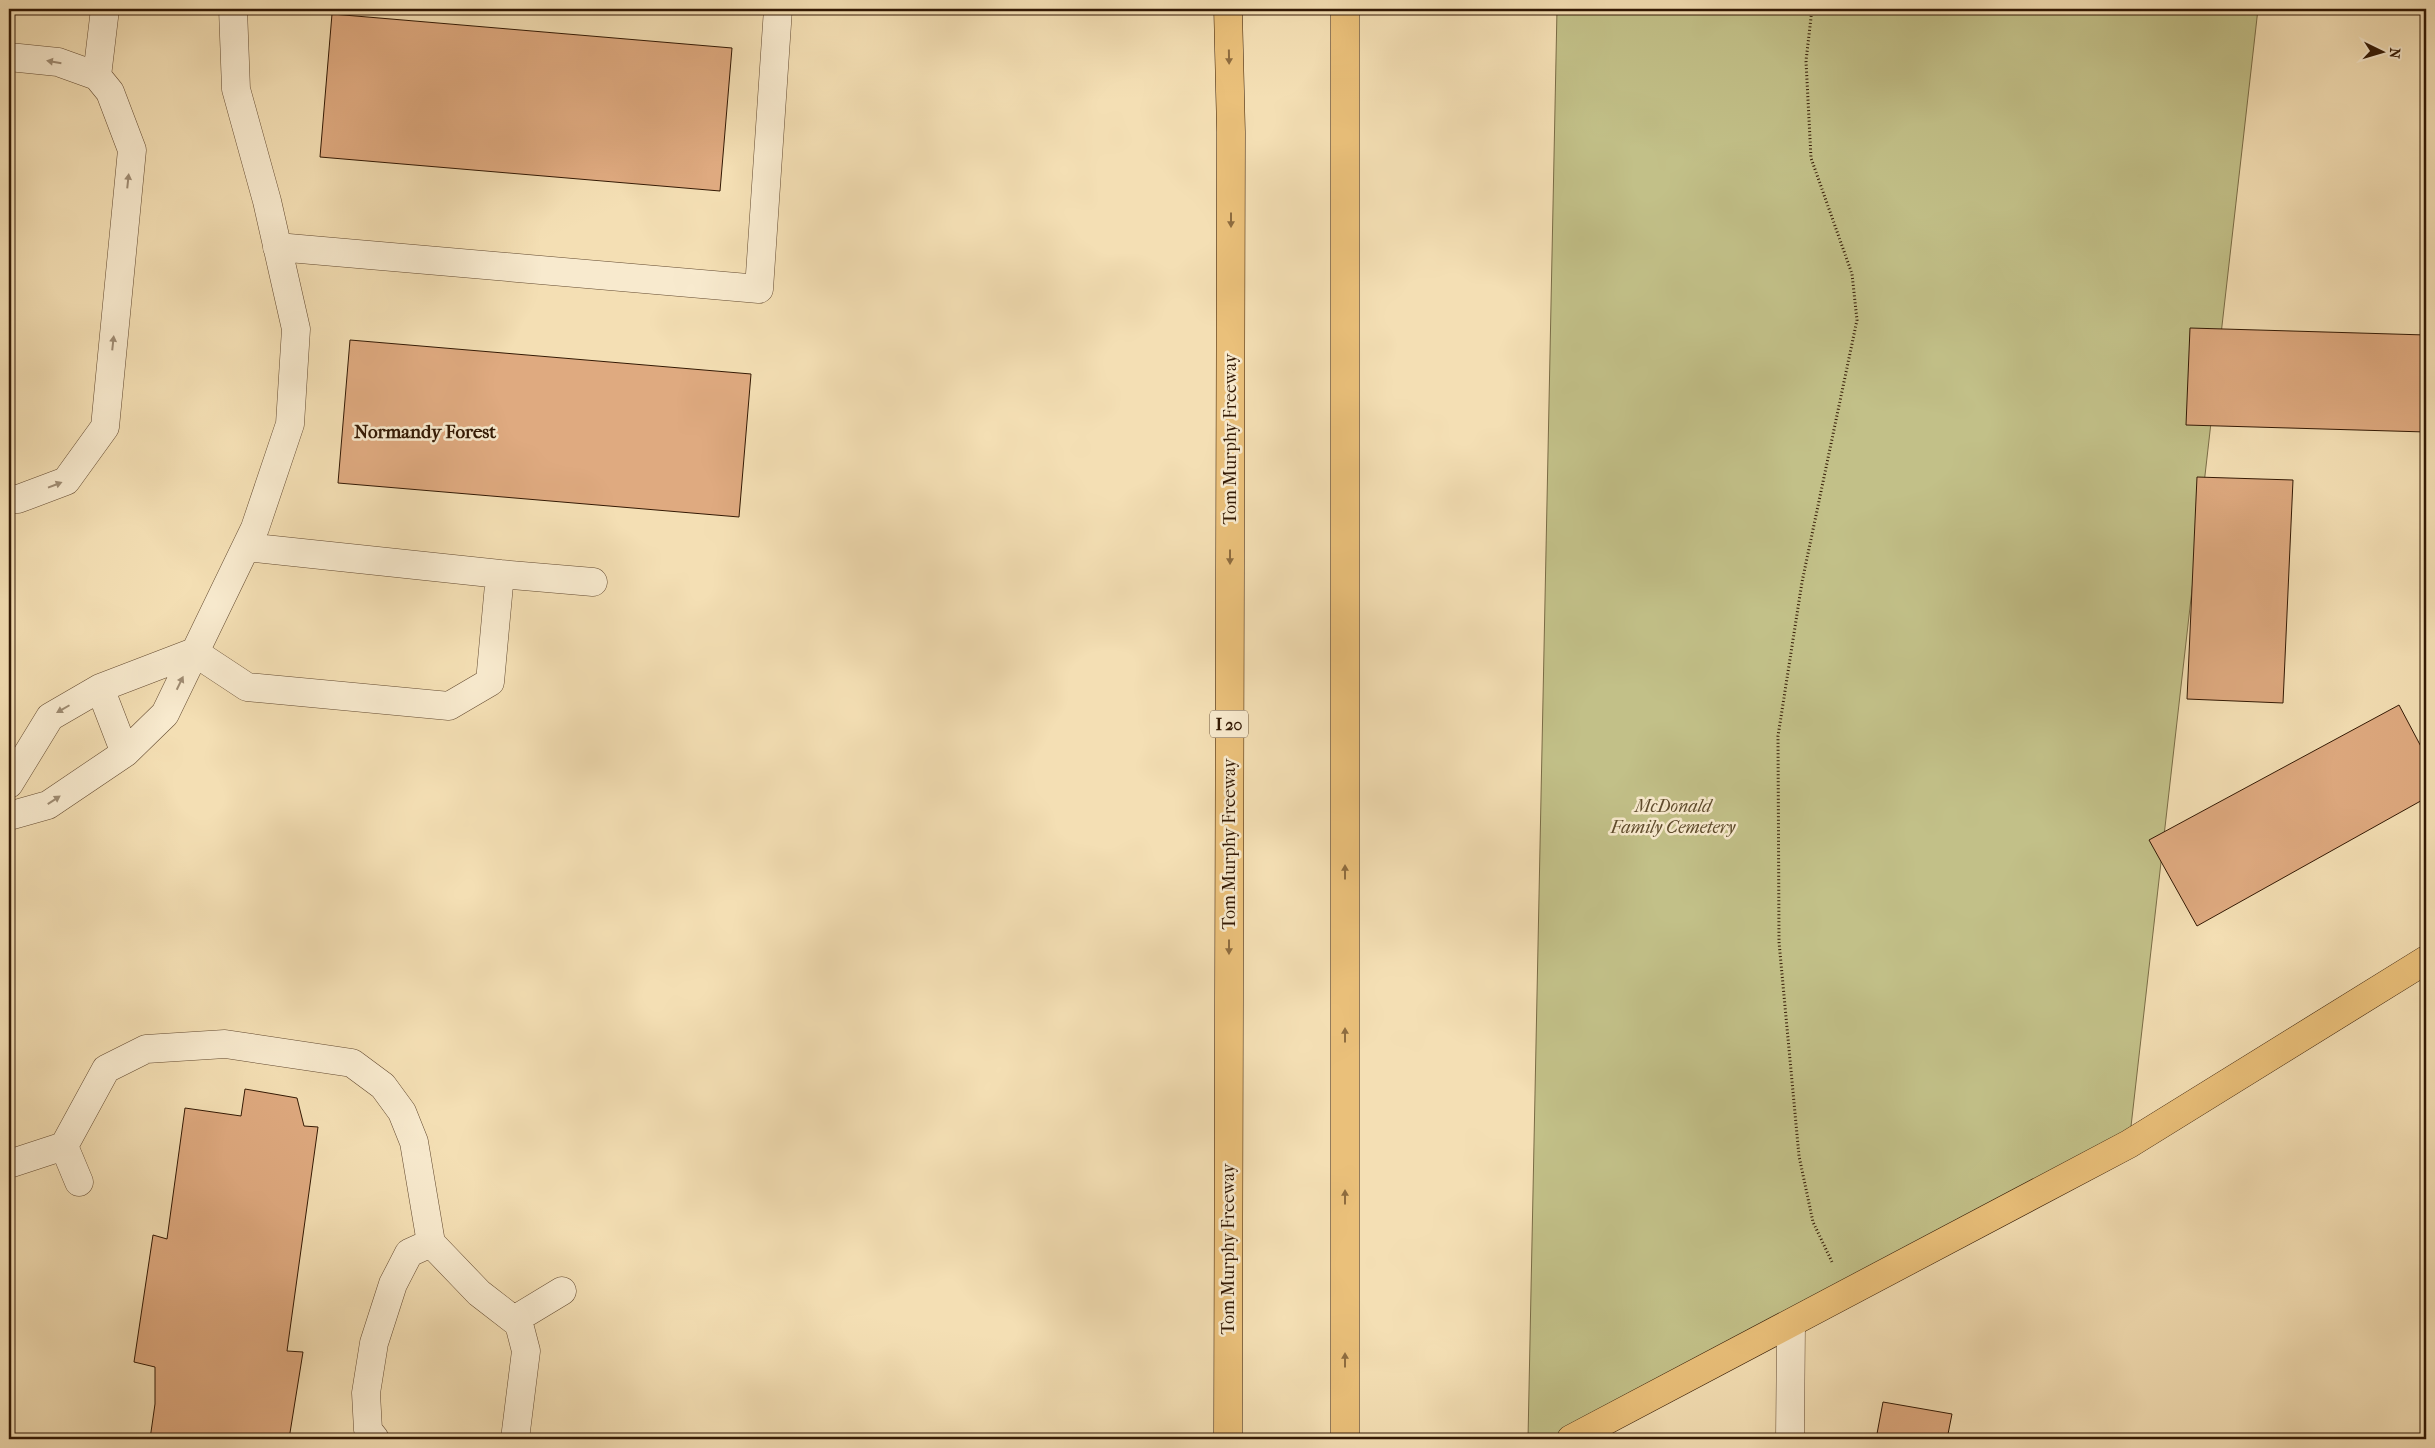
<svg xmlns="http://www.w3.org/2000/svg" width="2435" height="1448" font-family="'IM FELL French Canon',serif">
	<rect width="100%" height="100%" fill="#f4dfb4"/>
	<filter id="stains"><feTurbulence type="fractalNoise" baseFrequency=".004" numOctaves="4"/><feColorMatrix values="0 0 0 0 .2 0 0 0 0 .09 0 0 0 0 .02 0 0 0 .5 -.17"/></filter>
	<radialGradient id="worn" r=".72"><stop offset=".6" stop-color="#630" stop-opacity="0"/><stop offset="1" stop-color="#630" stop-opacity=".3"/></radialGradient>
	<!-- green -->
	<path fill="#c2c088" stroke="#7a6c46" d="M1557,9H2258L2129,1144L1595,1439H1528Z"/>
	<!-- building -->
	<path fill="#dfaa80" stroke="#331904" d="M332,14L732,48L720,191L320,157Z
		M2190,328L2426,335V432L2186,425Z
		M350,340L751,374L739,517L338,483Z
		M2197,477L2293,480L2283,703L2187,699Z
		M2399,705L2426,756V798L2197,926L2149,840Z
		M245,1089L297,1098L304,1126L318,1127L287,1351L303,1352L289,1439H150L155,1404V1367L134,1362L153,1235L167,1239L185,1108L241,1116Z
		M1883,1402L1952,1414L1947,1439H1876Z"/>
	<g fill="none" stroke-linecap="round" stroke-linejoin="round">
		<!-- minor casing -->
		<g stroke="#634a30" stroke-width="29">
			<path id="minor" d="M9,57L58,62L97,76L110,92L132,150L105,427L66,481L18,499H9
				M97,76L105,9
				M277,247L759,289L778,9
				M500,574L593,582
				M194,652L247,687L449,706L490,682L500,574L246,547
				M100,688L125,753
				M9,784L50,717L100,688L194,652
				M9,816L48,805L125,753L165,714L255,528L290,424L296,329L267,201L236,89L233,9
				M64,1146L79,1182
				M9,1164L64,1146L106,1069L146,1049L225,1044L352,1063L383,1086L402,1112L414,1142L431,1243L479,1293L519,1324L526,1351L515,1439
				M514,1320L562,1291
				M375,1439L368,1430L366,1393L374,1343L393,1284L409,1253L431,1243
				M1790,1439L1791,1324"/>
		</g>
		<!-- major casing -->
		<g stroke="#331904" stroke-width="29">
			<path id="major" d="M1571,1439L2129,1144L2426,960"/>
		</g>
		<!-- highway casing -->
		<g stroke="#331904" stroke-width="29">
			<path id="highway" d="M1345,9V1439
				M1228,1439L1231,132L1228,9"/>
		</g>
		<!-- path -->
		<path stroke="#331904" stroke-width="3" stroke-dasharray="1 2.5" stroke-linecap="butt" d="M1812,9L1806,61L1811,158L1852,274L1857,320L1802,582L1778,736L1779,942L1799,1156L1813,1222L1832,1262"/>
		<!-- minor -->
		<use href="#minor" stroke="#f8eace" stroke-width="28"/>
		<!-- major -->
		<use href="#major" stroke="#eac07a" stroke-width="28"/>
		<!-- highway -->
		<use href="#highway" stroke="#eac07a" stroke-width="28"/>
	</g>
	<!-- one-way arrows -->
	<defs><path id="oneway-solid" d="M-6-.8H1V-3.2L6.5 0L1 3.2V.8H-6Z" transform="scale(1.25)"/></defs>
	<g fill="#8e6c3f">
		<use href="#oneway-solid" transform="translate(1229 57) rotate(89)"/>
		<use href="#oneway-solid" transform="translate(1231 220) rotate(90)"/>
		<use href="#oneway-solid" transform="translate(1230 557) rotate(90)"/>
		<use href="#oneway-solid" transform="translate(1345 872) rotate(-90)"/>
		<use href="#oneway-solid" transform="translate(1229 947) rotate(90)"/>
		<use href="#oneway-solid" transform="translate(1345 1035) rotate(-90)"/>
		<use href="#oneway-solid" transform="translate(1345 1197) rotate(-90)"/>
		<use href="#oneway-solid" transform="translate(1345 1360) rotate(-90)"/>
	</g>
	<g fill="#9f8c73">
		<use href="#oneway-solid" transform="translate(54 62) rotate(-170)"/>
		<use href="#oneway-solid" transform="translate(128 181) rotate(-84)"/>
		<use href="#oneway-solid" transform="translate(113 343) rotate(-84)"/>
		<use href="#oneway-solid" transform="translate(55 485) rotate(-21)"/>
		<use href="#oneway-solid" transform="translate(180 683) rotate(-64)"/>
		<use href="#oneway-solid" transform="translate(63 709) rotate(150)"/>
		<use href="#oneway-solid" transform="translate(54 800) rotate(-33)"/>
	</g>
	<g text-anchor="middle" stroke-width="5" stroke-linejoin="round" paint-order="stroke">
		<!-- shield labels -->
		<rect fill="#f8eace" stroke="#6e5841" stroke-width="1" x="1210" y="710.5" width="38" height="27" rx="4"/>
		<g font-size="16" font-weight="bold" fill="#331904">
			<text x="1229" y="730">I 20</text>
		</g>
		<!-- street labels -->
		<g font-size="18" fill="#331904" stroke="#f8eace">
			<text transform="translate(1230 439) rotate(-90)" y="6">Tom Murphy Freeway</text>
			<text transform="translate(1229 844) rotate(-90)" y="6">Tom Murphy Freeway</text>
			<text transform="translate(1228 1249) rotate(-90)" y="6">Tom Murphy Freeway</text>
		</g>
		<!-- park labels -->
		<g font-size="18" font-style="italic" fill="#5e4b2c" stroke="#f8eace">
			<text x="1673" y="812">McDonald<tspan x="1673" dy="21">Family Cemetery</tspan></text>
		</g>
		<!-- neighbourhood labels -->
		<g font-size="19" font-weight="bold" fill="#331904" stroke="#f8eace">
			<text x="425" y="438">Normandy Forest</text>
		</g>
	</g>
	<!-- margin -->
	<rect width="2435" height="1448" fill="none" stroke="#f4dfb4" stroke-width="30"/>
	<rect x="10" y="10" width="2415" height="1428" fill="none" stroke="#331904" stroke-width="2.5"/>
	<rect x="15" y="15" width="2405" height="1418" fill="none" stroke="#331904"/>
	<!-- north arrow -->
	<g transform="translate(2382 52) rotate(95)" stroke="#f8eace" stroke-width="4" paint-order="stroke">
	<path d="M0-4L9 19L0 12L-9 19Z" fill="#331904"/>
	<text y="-8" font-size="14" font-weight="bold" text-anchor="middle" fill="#331904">N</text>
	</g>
	<rect width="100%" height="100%" filter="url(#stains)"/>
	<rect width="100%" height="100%" fill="url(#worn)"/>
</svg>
